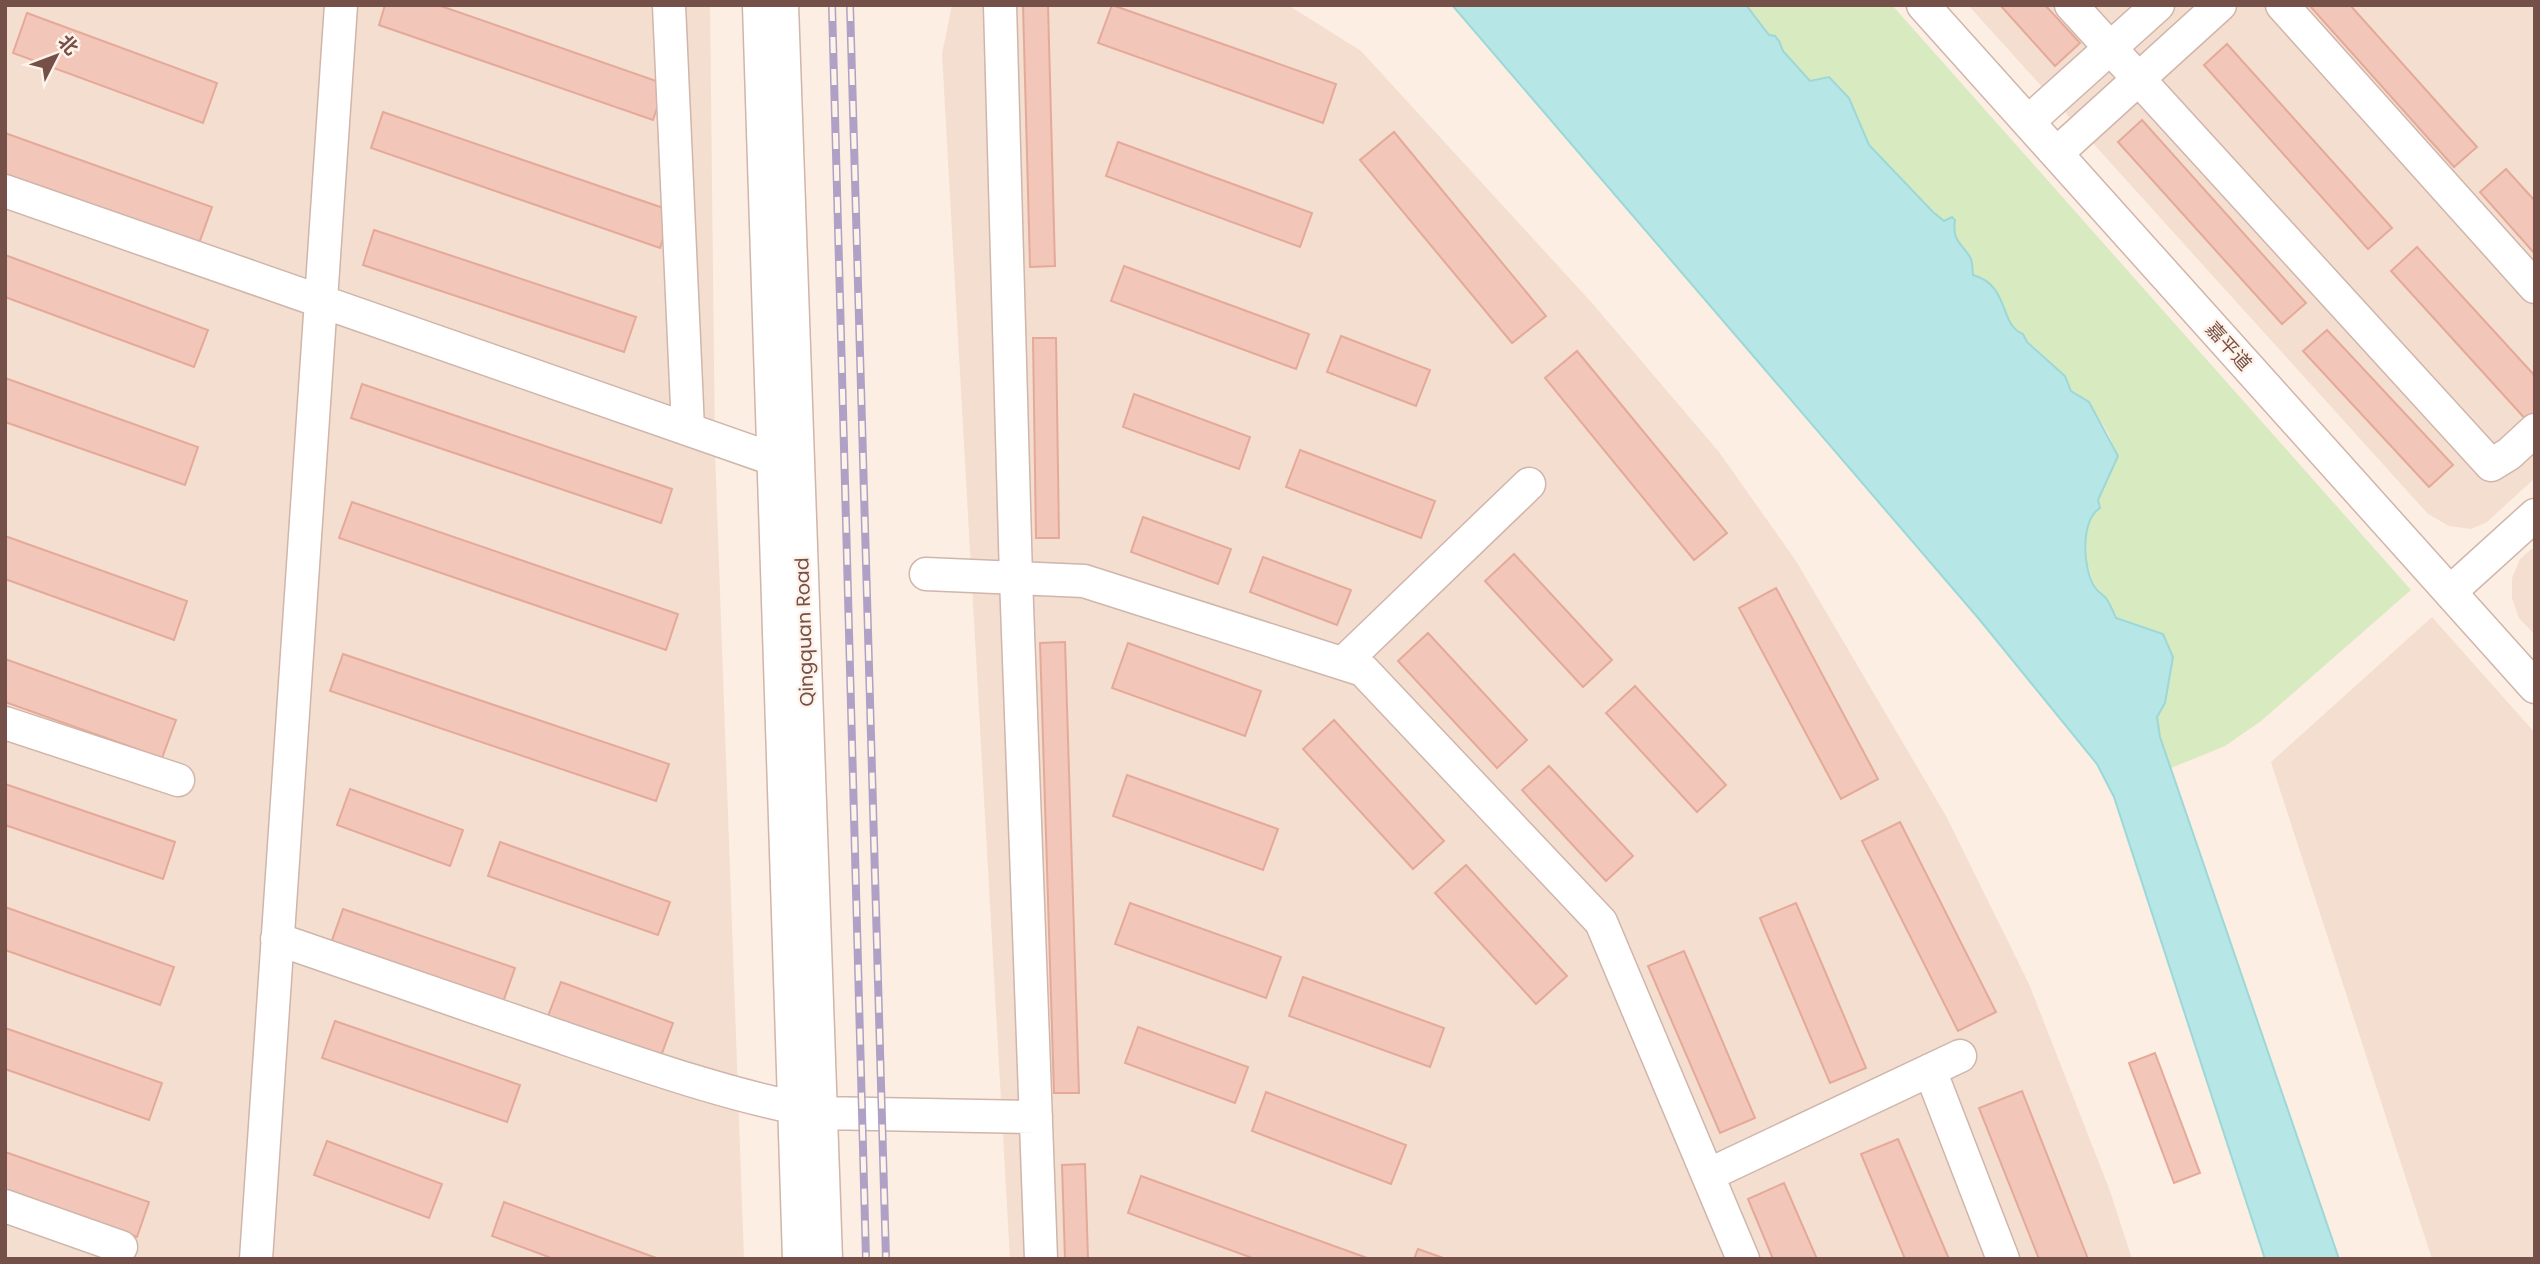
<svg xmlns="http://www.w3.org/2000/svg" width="2540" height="1264" font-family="Poppins,'Noto Sans SC',sans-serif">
	<rect width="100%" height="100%" fill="#fceee2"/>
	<!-- residential -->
	<path fill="#f4ded0" d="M5,5H710L715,453L744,1259H5Z
		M952,5H1288L1361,51L1592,303L1719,452L1796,561L1946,816L2029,984L2110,1191L2132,1259H1010L942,54Z
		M1968,5H2535V478L2487,522L2471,529L2449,526L2428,514Z
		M2535,546V635L2519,618L2512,598V578L2520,559Z
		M2432,617L2535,733V1259H2432L2271,762Z"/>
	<!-- green -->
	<path fill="#d8eac0" d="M1746,5H1892L2411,590L2261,721L2225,746L2171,768L2160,737L2157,717L2165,703L2173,657L2163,634L2116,618L2108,600L2094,585L2087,563L2086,536L2087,524L2118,456L2108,433L2089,402L2071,391L2065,376L2027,342L2023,334C2000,326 2007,284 1973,275L1972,260L1958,243L1953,231L1869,145L1849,98L1829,77L1811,82L1783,51L1779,41L1775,36L1769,35Z"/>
	<!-- water -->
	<path fill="#b6e6e5" stroke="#9cd8d7" stroke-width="2" d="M1452,5H1746L1769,35L1775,36L1779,41L1783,51L1810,81L1829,77L1849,98L1869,145L1933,212L1944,221L1952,217L1955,220C1952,240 1960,242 1970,257C1973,262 1972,268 1973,275C2010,285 1999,325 2023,334L2027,342L2065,376L2071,391L2089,402L2118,456L2098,500L2100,508C2080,521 2083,568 2094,586C2097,591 2102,594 2106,598C2110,604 2113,611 2116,618L2163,634L2173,657L2165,703L2157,717L2160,737L2339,1259H2265L2114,797L2097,764L1979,619Z"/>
	<!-- building -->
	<path fill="#f2c6b9" stroke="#e5a999" stroke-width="2" d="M385,5H438L665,84L653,120L379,25Z
		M1023,5H1048L1055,266L1030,267Z
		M1112,5L1336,84L1323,123L1098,43Z
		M2000,5H2045L2080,43L2055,66Z
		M2309,5H2350L2477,147L2454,167Z
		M27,13L217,83L203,123L13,53Z
		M2227,44L2392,228L2368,249L2204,65Z
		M383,112L672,211L660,248L371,148Z
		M2142,120L2306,303L2282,324L2118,142Z
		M1394,132L1546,316L1512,343L1360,160Z
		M5,133L212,207L197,249L5,181Z
		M1118,142L1312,213L1300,247L1106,176Z
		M2506,169L2535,201V254L2480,192Z
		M374,230L636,317L624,352L363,265Z
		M2417,247L2535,376V418L2529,423L2391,271Z
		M5,255L208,330L194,367L5,297Z
		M1124,266L1309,334L1296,369L1111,301Z
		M2327,330L2453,465L2429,487L2303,351Z
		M1341,336L1430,370L1416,406L1327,372Z
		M1033,338H1056L1059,538H1036Z
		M1577,351L1727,533L1694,560L1545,378Z
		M5,378L198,447L185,485L5,422Z
		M362,384L672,489L661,523L351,418Z
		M1134,394L1250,437L1239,469L1123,427Z
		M1300,450L1435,501L1421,538L1286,487Z
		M352,502L678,614L666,650L339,538Z
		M1143,517L1231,549L1218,584L1131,552Z
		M5,536L187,601L174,640L5,579Z
		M1514,554L1612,660L1583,687L1485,581Z
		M1263,557L1351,590L1337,625L1250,592Z
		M1776,588L1878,779L1841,799L1739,608Z
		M1428,633L1527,740L1497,768L1398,661Z
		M1065,642L1079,1093H1054L1040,643Z
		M1128,643L1261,691L1245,736L1112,688Z
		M343,654L669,764L656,801L330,691Z
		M5,659L176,720L162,758L5,702Z
		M1635,686L1726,785L1697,812L1606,713Z
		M1334,720L1444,841L1413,869L1303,749Z
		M1549,766L1633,856L1606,881L1522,790Z
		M1127,775L1278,829L1263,870L1113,816Z
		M5,784L175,842L163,879L5,825Z
		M350,789L463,830L450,866L337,825Z
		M1900,822L1996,1012L1958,1031L1862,841Z
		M500,842L670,902L658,935L488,876Z
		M1466,865L1567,976L1536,1004L1435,893Z
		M1130,903L1281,957L1266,998L1115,944Z
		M1796,903L1866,1068L1830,1083L1760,918Z
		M5,907L174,967L160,1005L5,950Z
		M343,909L515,968L502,1005L330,946Z
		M1684,951L1755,1118L1720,1133L1648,966Z
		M1303,977L1444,1028L1430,1067L1289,1016Z
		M561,982L673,1023L661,1056L548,1016Z
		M335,1021L520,1085L507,1122L322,1058Z
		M1138,1027L1248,1067L1235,1103L1125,1063Z
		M5,1028L162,1083L149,1120L5,1069Z
		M2155,1053L2200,1173L2174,1183L2129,1063Z
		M2022,1091L2088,1259H2039L1979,1108Z
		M1266,1092L1406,1145L1391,1184L1252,1131Z
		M1898,1139L1949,1259H1905L1861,1154Z
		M327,1141L442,1184L429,1218L314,1175Z
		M5,1152L149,1202L137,1237L5,1191Z
		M1085,1164L1088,1259H1065L1062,1165Z
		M1141,1176L1370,1259H1255L1128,1213Z
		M1784,1183L1817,1259H1773L1748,1199Z
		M504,1202L659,1259H554L492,1236Z
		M1418,1249L1446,1259H1414Z"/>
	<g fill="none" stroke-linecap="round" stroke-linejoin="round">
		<!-- minor casing -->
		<g stroke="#d0b5ab" stroke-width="35">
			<path id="minor" d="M669,5L688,429
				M759,5L799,1259
				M782,5L826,1259
				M1000,5L1016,578L1041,1259
				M1923,5L2535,687
				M2071,5L2491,465L2509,454L2535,430
				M2282,5L2535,287
				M2028,122L2158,5
				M2057,153L2220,5
				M5,191L790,465
				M926,574L1084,581L1363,670L1601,922L1743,1259
				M2450,592L2535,515
				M1343,663L1529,484
				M5,723L178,780
				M277,939C370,971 462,1003 555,1035C642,1065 730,1096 821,1113L1036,1117
				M1930,1070L2003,1259
				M1708,1175L1960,1056
				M5,1206L121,1247
				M256,1259L341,5"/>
		</g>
		<!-- minor -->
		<use href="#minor" stroke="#fff" stroke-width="32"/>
		<!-- rail casing -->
		<g stroke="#aea1c5" stroke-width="8">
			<path id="rail" d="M832,5L866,1259
				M850,5L886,1259"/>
		</g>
		<!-- rail -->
		<use href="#rail" stroke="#fff2e8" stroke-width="5" stroke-dasharray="16" stroke-linecap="butt"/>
	</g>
	<g text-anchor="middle" stroke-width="5" stroke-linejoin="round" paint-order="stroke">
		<!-- street labels -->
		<g font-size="19" fill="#745048" stroke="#fff2e8">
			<text transform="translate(2229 346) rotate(48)" y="7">嘉平道</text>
			<text transform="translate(804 632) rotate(-92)" y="7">Qingquan Road</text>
		</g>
	</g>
	<!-- border -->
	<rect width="2540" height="1264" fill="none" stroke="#745048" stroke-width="14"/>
	<!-- north arrow -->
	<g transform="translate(56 56) rotate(48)" stroke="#fff2e8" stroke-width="5" paint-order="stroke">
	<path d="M0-5L12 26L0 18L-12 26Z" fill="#745048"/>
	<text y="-10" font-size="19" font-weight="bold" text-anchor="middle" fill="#745048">北</text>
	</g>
</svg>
